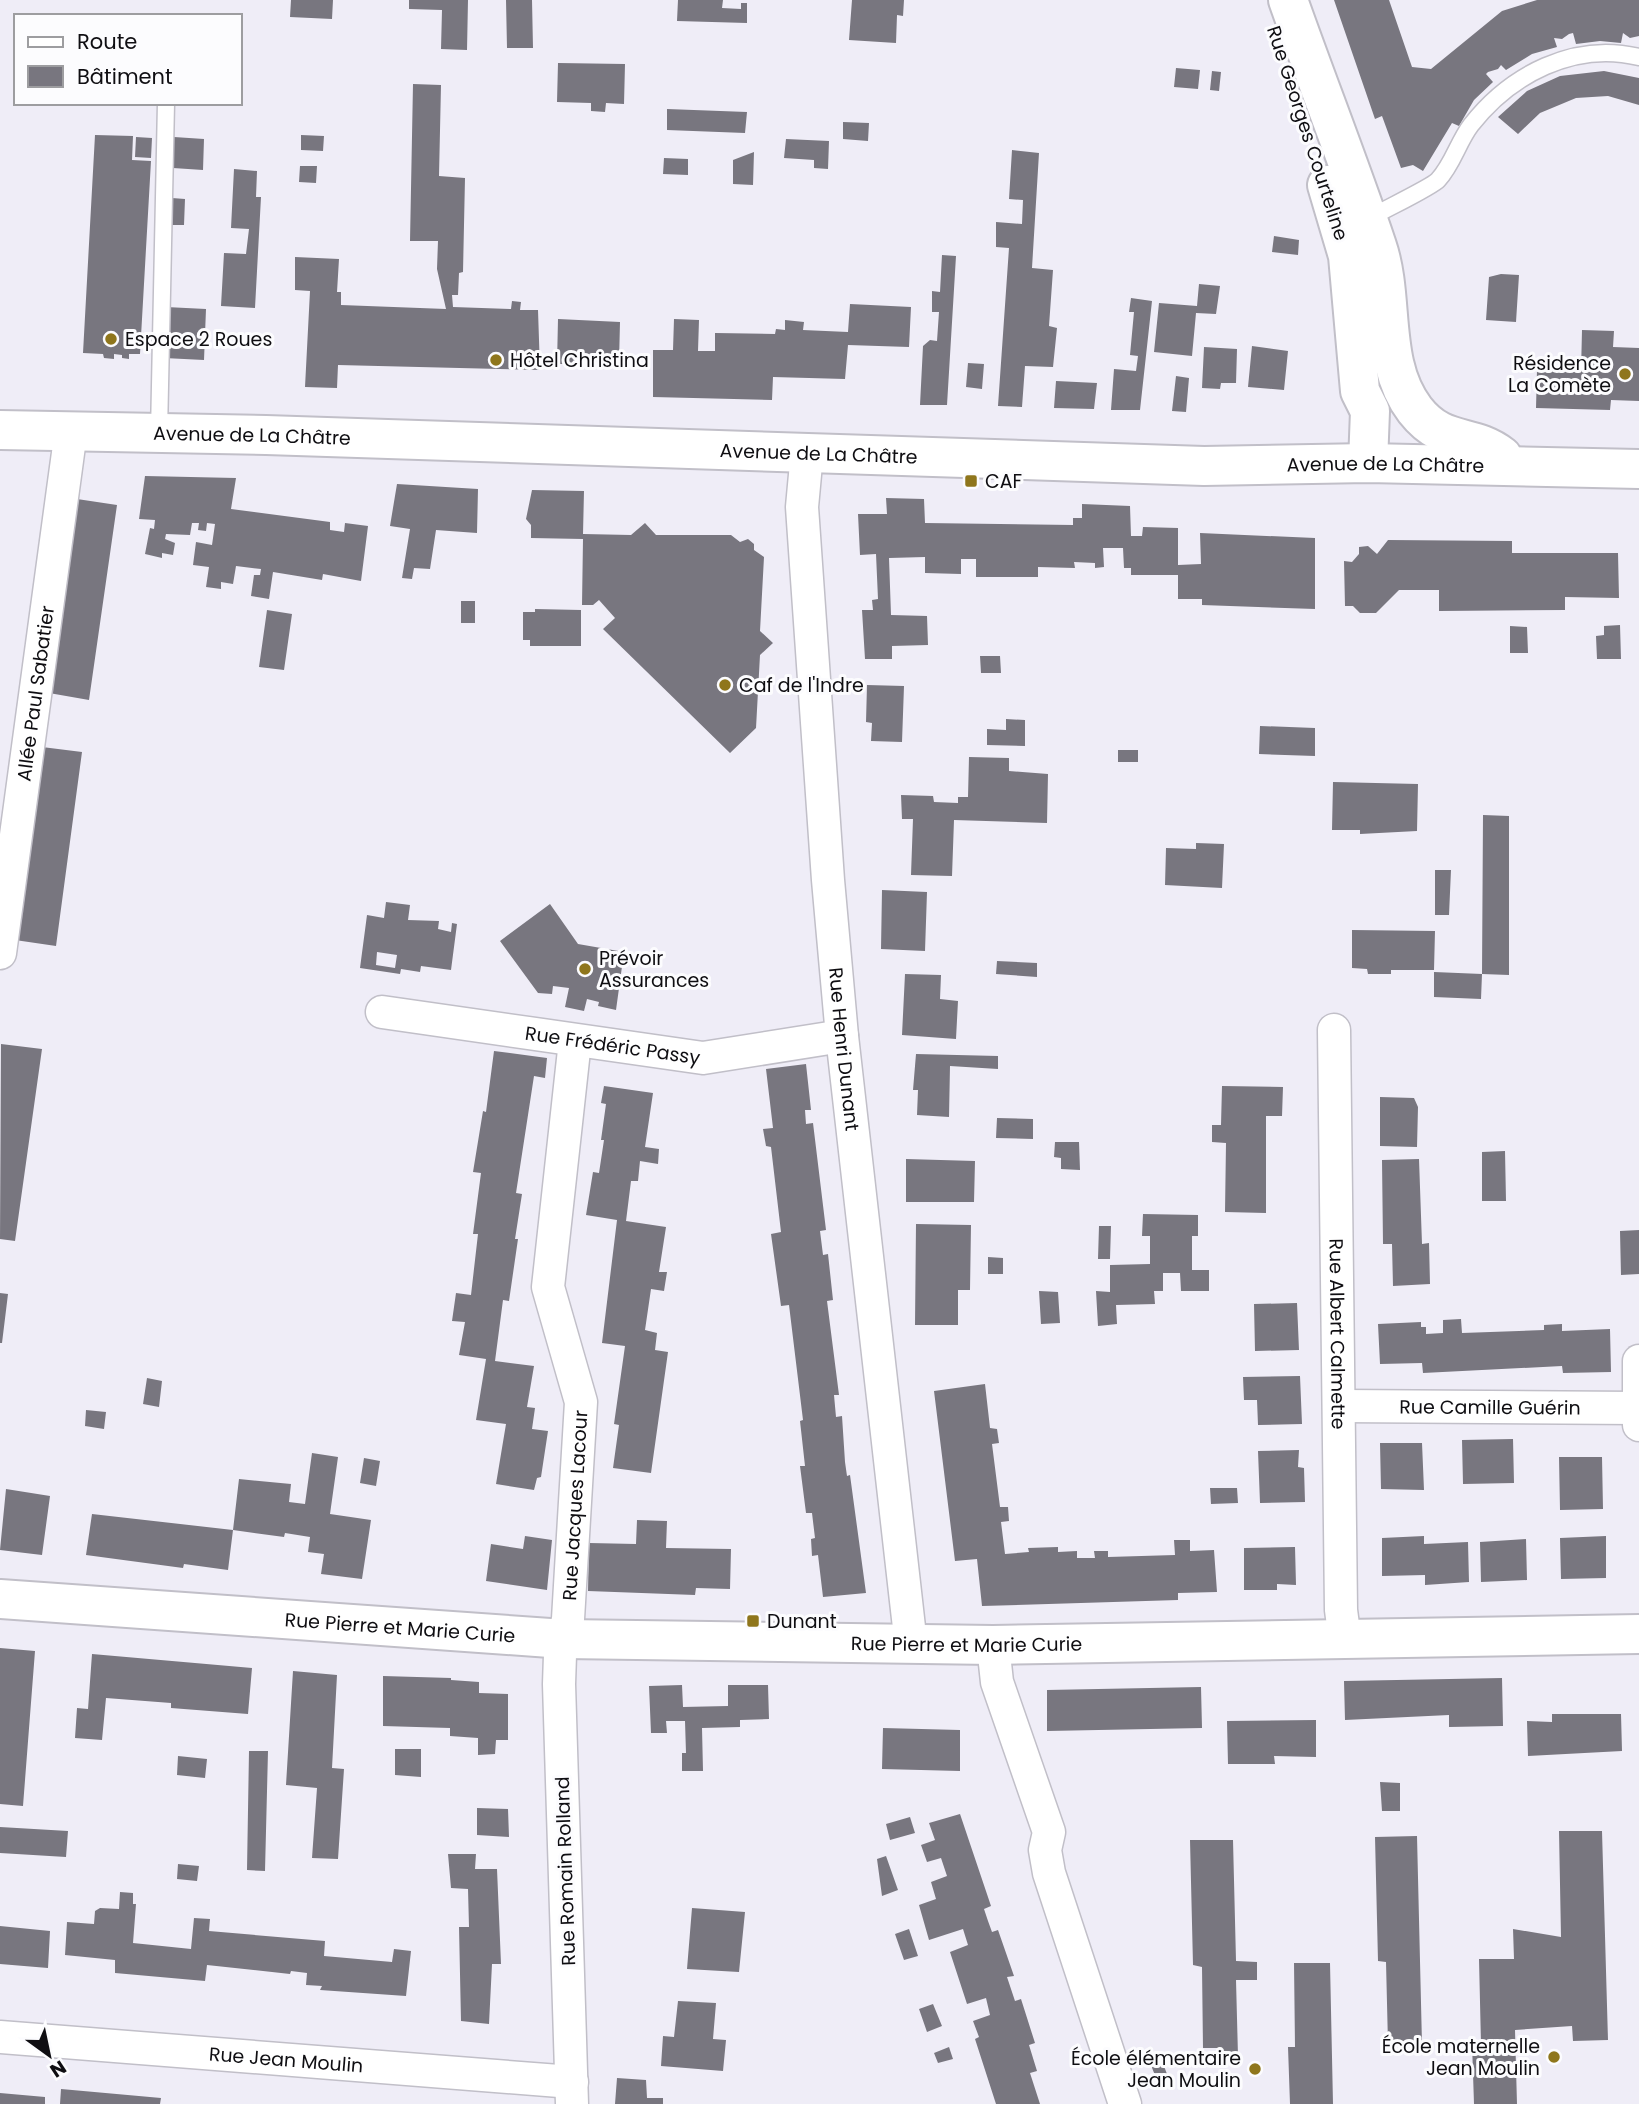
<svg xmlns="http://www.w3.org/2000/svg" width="1639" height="2104" font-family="Poppins,sans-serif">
	<rect width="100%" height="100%" fill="#efedf7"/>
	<!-- building -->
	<path fill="#78767f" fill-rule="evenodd" d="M291,0H333L332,19L290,17Z
		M409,0H468L467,50L441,49L442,10L409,9Z
		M506,0H532L533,48H507Z
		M678,0H723L722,8L741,9V3H747V23L677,21Z
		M852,0H904L903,16L897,15L896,43L849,40Z
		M1334,0H1389L1412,67L1431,69L1502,11L1537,0H1639V36L1630,38L1623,33L1621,43L1600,41L1576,44L1573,33L1569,34L1562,39L1554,38L1557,47L1532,54L1506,70L1501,65L1498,69L1488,72L1486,74L1493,82L1474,100L1459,126L1452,123L1423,171L1413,165L1401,168L1382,116L1375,119Z
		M558,63L625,64L624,104L606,103L605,112L591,111V103L557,102Z
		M1176,68L1200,70L1198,89L1174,87Z
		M1212,71L1221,72L1219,91L1210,90Z
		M1604,71L1639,78V105L1608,96L1576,98L1540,113L1518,134L1498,117L1527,91L1560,76Z
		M413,84L441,85L439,176L465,178L463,272L459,273L458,295H452L453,307L511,309L512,301L521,302L520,310H538L540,370L338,365L337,388L305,387L310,291L295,290V257L339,259L337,292H341V305L446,309L437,269L438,241H410Z
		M667,109L747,112L745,133L667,130Z
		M843,122L869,123L868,141L843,139Z
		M95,135L133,136L132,160L151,161L140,354H129V359L122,358V355L114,354V359L104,358L103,354L83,353Z
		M301,135L324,136L323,151L301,150Z
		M136,137L152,138L151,158L135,157Z
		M174,137L204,139L203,170L173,168Z
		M786,139L829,141L828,169L814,168V160L784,158Z
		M1012,150L1039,153L1032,268L1053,270L1049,326L1057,328L1053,367L1025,366L1022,407L998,406L1009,248L996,247V222L1022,224L1023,200L1009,199Z
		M754,152L753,185L733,184V160Z
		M664,158L688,159V175L663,174Z
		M300,166H317L316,183L299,182Z
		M234,169L257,171L256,197H261L255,308L221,306L224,253L246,254L249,229L231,228Z
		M172,198L185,199L184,225H170Z
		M1274,236L1299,240L1298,255L1272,252Z
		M942,255L956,256L947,405H920L923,346L930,340L937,341L939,312H932V291L940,292Z
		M1501,274L1519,275L1516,322L1486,320L1489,277Z
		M1199,284L1220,286L1216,314L1196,313L1192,356L1154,352L1159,303L1197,306Z
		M1131,298L1152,301L1140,410H1111L1114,369L1136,371L1138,356L1130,355L1134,312H1129Z
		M850,304L911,307L909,347L848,345L845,379L773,377L772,400L653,397V350H673L674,319L699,320L698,351H715V333L775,334L776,329L785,330V320L804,322L803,330L848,332Z
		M166,307L206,309L204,360L164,358Z
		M558,319L620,322L619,362L573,361V364H557Z
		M1582,330L1614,331L1613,347L1639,348V401L1611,400L1610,410L1536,408L1537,370L1581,372Z
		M1252,346L1288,351L1284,390L1248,387Z
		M1204,347L1237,349L1236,383H1221L1220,389L1202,388Z
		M968,363L984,364L982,389L966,387Z
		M1176,376L1189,378L1186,412L1172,411Z
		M1056,381L1097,383L1094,409L1054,408Z
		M145,476L236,478L231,509L330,522V530L344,532L345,523L368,526L361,581L323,574L322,580L273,572L269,599L251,596L254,575H260L261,569L236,566L233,584L221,582V589L206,587L209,567L193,565L196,542L212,545L215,524L207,523L206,531L198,530L199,523H192L190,535L166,534L165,539L175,543L173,555L162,553V558L145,554L150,528L154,529L155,520L139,519Z
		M397,484L478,489L477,533L436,530L430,569L414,568L412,579L402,578L410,529L390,526Z
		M532,490L584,491L583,534L631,535L645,523L656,535H731L740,542L748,539L754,544V550L764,557L760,631L773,643L760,655L756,728L730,753L603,629L615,618L599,600L593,605H582L583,539L531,538V525L526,519Z
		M886,498L924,499L925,523L1073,525V518H1082V504L1130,506L1131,536H1142L1143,527L1178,528V565L1201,564L1200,533L1315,538V609L1202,605V599H1178V575H1131V568H1124L1123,548H1103L1104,567L1095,568V563L1074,562L1075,568L1038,567V577H976V559H961V574L925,573V557L889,558L891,615L927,616L928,645L892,646V659H865L862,610H873L872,600L878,599L876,554L860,555L858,514H887Z
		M77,499L117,505L89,700L49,693Z
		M1388,540L1512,541V553H1618L1619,598L1565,597V610L1439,611V590H1399L1376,613H1360L1353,606H1345L1344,561L1352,562L1359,554V547L1368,546L1377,554Z
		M461,601H475V623H461Z
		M535,609L581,610V646H530V640H523V612H535Z
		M267,610L292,614L284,670L259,667Z
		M1620,625L1621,659H1597L1596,636L1604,635V626Z
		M1510,626L1527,627L1528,653H1510Z
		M980,656H1000L1001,673H981Z
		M867,685L904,686L902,742L871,741L872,723L866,722Z
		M1006,719L1025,720V746L987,745V729L1006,730Z
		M1260,726L1315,728V756L1259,754Z
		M42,747L82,752L56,946L15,940Z
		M1118,750H1138V762H1118Z
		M969,757L1009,758V771L1048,774L1047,823L954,820L952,876L911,875L913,819H902L901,795L933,796L934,802L958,803V797H968Z
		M1333,782L1418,784L1417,831L1360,834V830H1332Z
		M1483,815L1509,816V975L1482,974Z
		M1196,843L1224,844L1222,888L1165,885L1166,848L1196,849Z
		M1435,870H1451L1449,915H1435Z
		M882,890L927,892L925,951L881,949Z
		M386,902L410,905L408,920L439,921L438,929L451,932L452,923L457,924L451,970L421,966L420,972L401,969L400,974L360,968L367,915L384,918ZM377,952L397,955L395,968L376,965Z
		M550,904L578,944L624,952L616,1010L598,1006L599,1002L587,999L584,1011L565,1007L569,988L553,986L552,994L538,993L500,941Z
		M1352,930L1435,931L1434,970H1391V974H1368L1367,969L1352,968Z
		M997,961L1037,963V977L996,974Z
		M1434,972L1482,974L1481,999L1434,997Z
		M905,974L941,975L940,999L958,1001L956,1039L902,1035Z
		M1,1044L42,1049L15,1241L0,1239Z
		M494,1051L547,1058L545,1078L534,1076L516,1193L522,1194L515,1239H518L509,1301L503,1300L495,1361L534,1366L527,1407L535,1408L532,1429L548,1431L541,1477L537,1478L534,1490L496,1484L506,1424L476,1420L486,1359L459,1355L465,1322L452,1321L456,1293L471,1295L478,1234H473L481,1173L473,1172L483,1111L486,1112Z
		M916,1054L998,1056V1069L950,1066L949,1117L917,1115L918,1090H913Z
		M806,1064L811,1110H805L806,1124L813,1123L826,1230L820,1231L823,1255L828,1254L833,1300L827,1301L839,1395H834L836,1417L842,1416L845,1462L847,1476L850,1475L866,1593L823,1597L818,1555L812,1556L811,1539L815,1538L812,1513H806L800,1466H805L800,1421L803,1420L789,1305L781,1306L771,1234L781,1232L771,1147L766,1146L763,1129L773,1128L766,1069Z
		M604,1086L653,1093L645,1147L659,1149L658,1164L640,1161L638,1181H631L626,1221L666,1227L659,1272H667L664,1291L651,1289L645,1330L657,1333L655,1350L668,1352L651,1473L613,1468L619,1425L614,1424L625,1346L602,1343L617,1220L586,1215L593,1172L599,1173L604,1140H601L606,1104L601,1103Z
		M1222,1086L1283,1087L1282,1116H1266V1213L1225,1212L1226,1143L1212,1142V1125H1221Z
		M1380,1097L1414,1098L1418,1107L1417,1147L1380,1146Z
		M997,1118L1033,1119V1139L996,1138Z
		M1055,1142H1079L1080,1170L1061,1169V1158L1054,1157Z
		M1505,1151L1506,1201H1482V1152Z
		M906,1159L975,1161L974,1202H906Z
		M1419,1159L1422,1244L1429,1243L1430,1284L1393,1286L1392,1244H1383L1382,1160Z
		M1143,1214L1198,1215V1236H1192V1270H1209V1291H1181L1180,1273H1163V1291H1154L1155,1304L1116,1305L1117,1324L1098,1326L1096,1291L1110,1292V1265L1150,1264V1236H1142Z
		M916,1224L971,1225L970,1290H958V1325H915Z
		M1099,1226H1111L1110,1259H1098Z
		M1639,1230V1274L1621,1275L1620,1231Z
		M988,1257L1003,1258V1274H988Z
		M1039,1291L1058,1292L1060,1323L1041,1324Z
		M0,1293L8,1294L2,1343H0Z
		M1297,1303L1299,1350L1255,1351L1254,1304Z
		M1461,1319L1462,1333L1544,1330V1325L1562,1324V1331L1610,1329L1611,1372L1563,1373L1562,1366L1423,1373L1422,1363L1380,1364L1378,1324L1421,1322V1327H1426V1334L1443,1333V1320Z
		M1300,1376L1302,1424L1258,1425L1257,1400H1244L1243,1377Z
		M147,1378L162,1381L159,1407L143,1404Z
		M985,1384L990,1428L997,1429L999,1443L992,1444L1000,1507H1008L1009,1521L1001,1522L1005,1554L1029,1552L1028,1548L1058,1547V1552L1077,1551V1558H1095L1094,1551H1108V1557L1175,1555L1174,1540H1190V1551L1214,1550L1217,1592L1178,1593V1600L982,1606L977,1559L955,1561L934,1391Z
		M86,1410L106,1412L104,1429L85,1426Z
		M1513,1439L1514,1483L1463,1484L1462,1440Z
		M1380,1443H1422L1424,1490L1381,1489Z
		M1299,1450L1298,1467L1304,1468L1305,1502L1260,1503L1258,1451Z
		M312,1453L338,1457L330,1514L371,1520L362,1579L321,1574L324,1554L308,1552L310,1537L285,1533L284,1537L233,1530L228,1570L184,1564L183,1568L86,1555L92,1514L233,1530L239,1479L291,1484L289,1502L305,1504Z
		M1559,1457H1602L1603,1509L1560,1510Z
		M364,1458L380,1461L376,1486L360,1483Z
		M1210,1488H1237L1238,1503L1211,1504Z
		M6,1489L50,1496L42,1555L0,1550Z
		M637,1520L667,1521L666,1548L731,1549L730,1589L696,1588L695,1595L588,1591L589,1543L636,1544Z
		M525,1536L552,1540L547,1590L486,1581L491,1544L523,1549Z
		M1424,1536V1544L1468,1542L1469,1582L1425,1585V1575L1382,1576V1538Z
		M1606,1536V1578L1561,1579L1560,1538Z
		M1526,1539L1527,1580L1481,1582L1480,1542Z
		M1295,1547L1296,1585L1277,1584V1590H1244V1548Z
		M0,1648L35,1651L23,1806L0,1804Z
		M92,1654L252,1668L248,1714L171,1708V1703L106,1698L102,1740L75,1738L77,1708L88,1709Z
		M293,1671L337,1675L332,1768L344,1769L338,1859L312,1858L317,1788L286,1785Z
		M383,1676L451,1678V1680L479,1682V1693L508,1694V1740H496L495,1754L478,1755V1738L450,1736V1728L383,1726Z
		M1502,1678L1503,1726L1449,1727V1715L1345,1720L1344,1681Z
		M682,1685L683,1707L728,1706V1685H768L769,1719L740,1720V1727L702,1728L703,1771H682V1753H686L685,1721H666L667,1733H651L649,1686Z
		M1201,1687L1202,1728L1047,1731V1690Z
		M1552,1714H1621L1622,1751L1528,1756L1527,1721L1552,1722Z
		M1316,1720V1757L1274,1756L1275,1764H1228L1227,1721Z
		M883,1728L960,1730V1771L882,1769Z
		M395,1749H421V1777L395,1775Z
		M249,1751H268L265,1871L247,1870Z
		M178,1756L207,1759L205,1778L177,1775Z
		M1380,1782L1400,1783V1811H1382Z
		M477,1808L508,1809L509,1837L477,1835Z
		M960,1814L991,1906L984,1909L988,1921L992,1932L998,1930L1014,1976L1007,1977L1015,2001L1021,1999L1035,2043L1029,2045L1037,2071L1030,2073L1040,2104H996L975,2039L979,2037L973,2021L990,2015L986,1998L967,2004L950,1952L968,1945L963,1929L929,1940L919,1905L936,1899L931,1882L947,1876L941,1858L927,1862L921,1845L935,1840L929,1823Z
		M910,1817L915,1833L890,1840L886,1824Z
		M0,1827L68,1831L66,1857L0,1853Z
		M1559,1831H1602L1608,2040L1573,2041L1572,2026L1515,2030L1517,2104H1474L1472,2043L1481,2044L1479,1959H1514L1513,1929L1561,1937Z
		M1417,1836L1422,2044H1388L1386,1962L1378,1961L1375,1837Z
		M1190,1840H1233L1236,1961L1257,1962V1980H1236L1238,2056H1221L1222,2048H1203L1202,1967L1193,1965Z
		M448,1854H476L475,1869H497L501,1964H492L489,2024L461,2021L459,1927H469L468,1889L451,1888Z
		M886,1856L898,1890L882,1896L877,1859Z
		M178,1864L199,1866L197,1881L177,1879Z
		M120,1892L133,1893V1904H136L133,1943L191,1949L194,1918L210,1919L209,1931L325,1941L324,1956L392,1962L394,1949L411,1951L406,1996L320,1990L322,1986L306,1985L307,1973L291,1971L290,1974L207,1965L205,1981L115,1973V1960L65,1955L67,1922L94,1924L95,1911L100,1908L119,1909Z
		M692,1908L745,1912L739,1972L687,1969Z
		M0,1926L50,1931L48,1968L0,1964Z
		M909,1929L918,1956L904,1960L895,1934Z
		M1294,1963H1330L1333,2104H1290L1288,2047H1295Z
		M678,2001L716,2003L713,2039L726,2040L723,2071L661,2066L663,2036L674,2037Z
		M933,2004L942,2026L927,2032L919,2009Z
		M949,2047L953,2059L938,2063L934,2053Z
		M1160,2056L1167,2074L1156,2078L1149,2060Z
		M617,2078L646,2080L647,2098H663V2104H615Z
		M61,2089L161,2098L160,2104H60Z
		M0,2093L45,2097V2104H0Z"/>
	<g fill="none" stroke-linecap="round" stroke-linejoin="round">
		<!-- lane casing -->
		<g stroke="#c1bfc8" stroke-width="19">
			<path id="lane" d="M1368,219C1381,211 1432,187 1438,180C1453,164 1458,142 1471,125C1510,75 1574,41 1639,57
				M159,433L166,103"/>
		</g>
		<!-- street casing -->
		<g stroke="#c1bfc8" stroke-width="35">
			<g id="street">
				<path id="s1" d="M807,453L802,507L828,880L842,1036L911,1645"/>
				<path id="s2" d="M0,953L71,431"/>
				<path id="s3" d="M382,1012L703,1058L842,1036"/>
				<path id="s4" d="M1334,1030L1341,1610L1345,1640"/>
				<path d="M1639,1361V1425"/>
				<path id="s5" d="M1341,1406L1638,1408"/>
				<path d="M993,1645L997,1682L1049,1832L1045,1850L1049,1873L1125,2104"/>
				<path id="s6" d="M0,2037L572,2082"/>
				<path id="s7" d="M572,2104L559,1684L560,1655L568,1619L581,1402L548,1287L575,1041"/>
			</g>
		</g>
		<!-- secondary casing -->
		<g stroke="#c1bfc8" stroke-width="42">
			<g id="secondary">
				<path d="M1288,0C1317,82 1349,163 1377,246C1395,299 1379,363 1415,410C1444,447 1471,432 1502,456"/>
				<path d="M1327,185L1348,256L1360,391L1370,411L1368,463"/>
				<path id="s8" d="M0,430L266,435L1204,466L1368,463L1639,469"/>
				<path id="s9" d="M0,1599L564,1639L993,1645L1639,1634"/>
			</g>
		</g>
		<!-- lane -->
		<use href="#lane" stroke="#fff" stroke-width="16"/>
		<!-- street -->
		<use href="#street" stroke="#fff" stroke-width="32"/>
		<!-- secondary -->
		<use href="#secondary" stroke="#fff" stroke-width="38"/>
	</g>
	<!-- markers -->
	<g fill="#8f761c" stroke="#fcfcfe" stroke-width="2.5">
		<circle cx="111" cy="339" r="7"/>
		<circle cx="496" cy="360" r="7"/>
		<circle cx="1625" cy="374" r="7"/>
		<rect x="964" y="474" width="14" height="14" rx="3.5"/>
		<circle cx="725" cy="685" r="7"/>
		<circle cx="585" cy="969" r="7"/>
		<rect x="746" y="1614" width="14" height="14" rx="3.5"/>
		<circle cx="1554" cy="2057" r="7"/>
		<circle cx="1255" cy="2069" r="7"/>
	</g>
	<g text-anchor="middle" stroke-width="6" stroke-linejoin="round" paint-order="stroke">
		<!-- street labels -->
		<g font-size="19" fill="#0f0e12" stroke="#fcfcfe">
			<text transform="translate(1308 133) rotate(72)" y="7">Rue Georges Courteline</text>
			<text dy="7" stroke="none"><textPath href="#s8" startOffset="252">Avenue de La Châtre</textPath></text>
			<text dy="7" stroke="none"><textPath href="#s8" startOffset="819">Avenue de La Châtre</textPath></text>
			<text dy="7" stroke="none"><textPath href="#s8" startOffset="1386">Avenue de La Châtre</textPath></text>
			<text dy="7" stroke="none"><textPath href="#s2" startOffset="262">Allée Paul Sabatier</textPath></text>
			<text dy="7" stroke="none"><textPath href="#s3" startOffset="233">Rue Frédéric Passy</textPath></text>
			<text dy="7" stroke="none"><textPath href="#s1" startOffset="598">Rue Henri Dunant</textPath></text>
			<text dy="7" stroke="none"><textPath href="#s4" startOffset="304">Rue Albert Calmette</textPath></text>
			<text dy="7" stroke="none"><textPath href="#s5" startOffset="149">Rue Camille Guérin</textPath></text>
			<text dy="7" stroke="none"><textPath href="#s7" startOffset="600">Rue Jacques Lacour</textPath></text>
			<text dy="7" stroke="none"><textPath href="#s9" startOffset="401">Rue Pierre et Marie Curie</textPath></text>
			<text dy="7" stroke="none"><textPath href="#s9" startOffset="968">Rue Pierre et Marie Curie</textPath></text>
			<text transform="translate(565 1871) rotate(-92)" y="7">Rue Romain Rolland</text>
			<text dy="7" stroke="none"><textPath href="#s6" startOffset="287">Rue Jean Moulin</textPath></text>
		</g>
		<!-- poi labels -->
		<g font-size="19" fill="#0f0e12" stroke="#fcfcfe" text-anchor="start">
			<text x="125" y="346">Espace 2 Roues</text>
			<text x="510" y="367">Hôtel Christina</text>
			<text x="1611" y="370" text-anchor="end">Résidence<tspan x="1611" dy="22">La Comète</tspan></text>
			<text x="985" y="488">CAF</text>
			<text x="739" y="692">Caf de l'Indre</text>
			<text x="599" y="965">Prévoir<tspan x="599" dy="22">Assurances</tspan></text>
			<text x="767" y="1628">Dunant</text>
			<text x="1540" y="2053" text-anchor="end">École maternelle<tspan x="1540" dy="22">Jean Moulin</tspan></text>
			<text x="1241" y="2065" text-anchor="end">École élémentaire<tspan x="1241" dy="22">Jean Moulin</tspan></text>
		</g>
	</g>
	<!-- legend -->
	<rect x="14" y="14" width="228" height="91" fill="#fcfcfe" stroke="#9d9da0" stroke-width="2"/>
	<rect x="28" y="37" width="35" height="10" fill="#ffffff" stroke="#9d9da0" stroke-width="2"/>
	<text x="77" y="49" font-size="21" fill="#0f0e12">Route</text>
	<rect x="28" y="66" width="35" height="21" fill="#78767f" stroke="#9d9da0" stroke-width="2"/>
	<text x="77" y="84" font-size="21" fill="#0f0e12">Bâtiment</text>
	<!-- north arrow -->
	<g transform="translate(49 2055) rotate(147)" stroke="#fcfcfe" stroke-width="5" paint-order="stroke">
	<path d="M0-5L12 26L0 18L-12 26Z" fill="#0f0e12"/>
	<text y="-10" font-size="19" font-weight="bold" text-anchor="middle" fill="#0f0e12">N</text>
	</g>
</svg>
